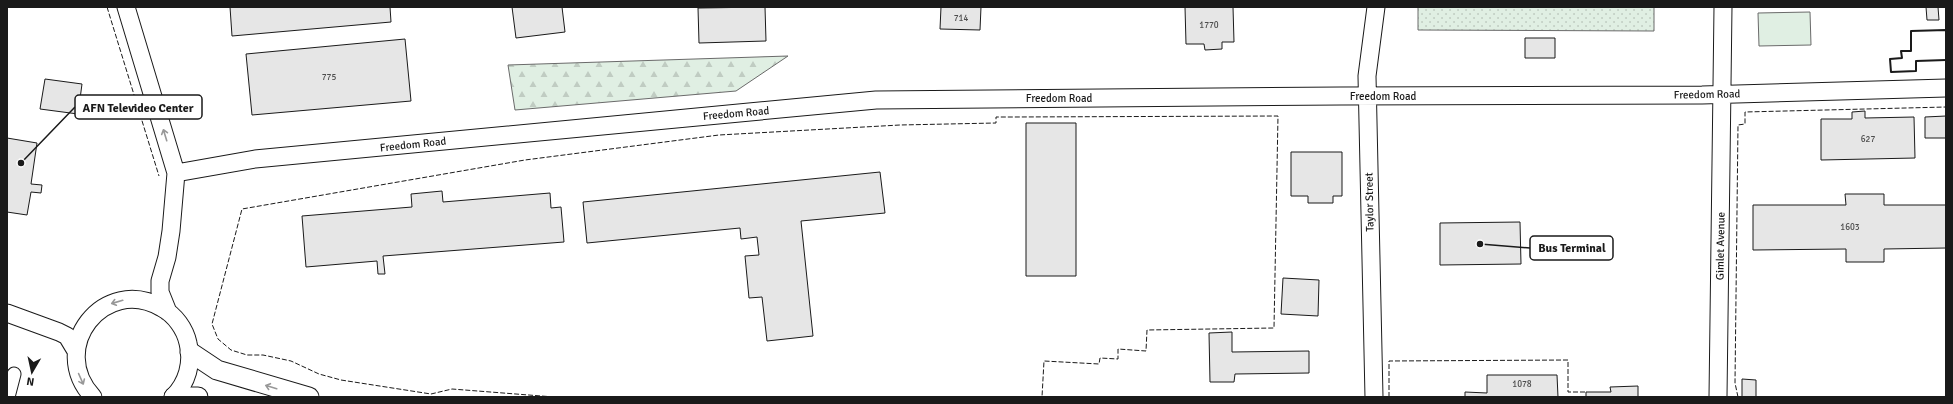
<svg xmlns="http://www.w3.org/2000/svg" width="1953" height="404" font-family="Signika,sans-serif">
	<defs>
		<pattern id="grass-dots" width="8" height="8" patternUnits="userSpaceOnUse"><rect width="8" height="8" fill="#e0efe3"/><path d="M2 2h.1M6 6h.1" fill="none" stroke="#c0ccc2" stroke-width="1.8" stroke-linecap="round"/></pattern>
		<pattern id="forest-firs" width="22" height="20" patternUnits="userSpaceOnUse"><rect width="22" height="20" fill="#e0efe3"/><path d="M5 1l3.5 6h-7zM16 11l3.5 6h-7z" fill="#c0ccc2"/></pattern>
	</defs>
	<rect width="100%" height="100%" fill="#fff"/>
	<!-- grass -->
	<path fill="url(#grass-dots)" stroke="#6a6a6a" d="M1418,7H1654V31L1418,30Z"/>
	<!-- forest -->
	<path fill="url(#forest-firs)" stroke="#6a6a6a" d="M788,56L736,91L515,110L508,65Z"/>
	<!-- garden -->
	<path fill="#e0efe3" stroke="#6a6a6a" d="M1810,12L1811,45L1759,46L1758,13Z"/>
	<!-- building -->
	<path fill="#e6e6e6" stroke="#1a1a1a" d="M230,7H390L391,22L232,36Z
		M512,7H562L565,32L516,38Z
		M765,7L766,41L699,43L698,8Z
		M941,7H981L980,30L940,29Z
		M1185,7H1233L1234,42H1222V49L1205,50L1204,44H1186Z
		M1926,7H1938L1939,20H1927Z
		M1525,38H1555V58H1525Z
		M405,39L411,101L252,115L246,54Z
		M45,79L82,84L78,114L40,109Z
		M1865,111V118L1914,117L1915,158L1821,160V119H1852V112Z
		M1946,116V138H1925V117Z
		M1026,123H1076V276H1026Z
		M7,138L37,143L31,184L42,185L41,193L31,192L27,215L7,212Z
		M1291,152H1342V196H1333V203H1308V196H1291Z
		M880,172L885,213L801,221L813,336L767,341L762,297L749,298L745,256L759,255L757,237L741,239L740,228L587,243L583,202Z
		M442,191L443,202L550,193L551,208L561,207L564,242L383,256L385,274H378L377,261L306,267L302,216L412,207L411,194Z
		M1845,194H1884V205H1946V248L1884,249V262H1846V249L1753,250V205H1846Z
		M1520,222L1521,264L1440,265V223Z
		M1283,278L1319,280L1318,316L1281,314Z
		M1232,332V352L1309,351V373L1235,374L1234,382H1210L1209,333Z
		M1487,375H1557L1558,397H1465V392L1487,393Z
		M1742,379L1756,380V397H1742Z
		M1638,386V397H1586V392H1611L1610,387Z"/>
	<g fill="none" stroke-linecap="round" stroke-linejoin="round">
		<!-- minor casing -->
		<g stroke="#1a1a1a" stroke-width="15">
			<path id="minor" d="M8,397L14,374"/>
		</g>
		<!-- tertiary casing -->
		<g stroke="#1a1a1a" stroke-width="19">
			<path id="tertiary" d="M126,7L176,173L171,231L167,257L160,281V292L168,312
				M176,173L255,159L876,100L1341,96L1702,95L1946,88
				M7,313L59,332L67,336L76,351
				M93,397C47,348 104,274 162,308C175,315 185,329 188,343C193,363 187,383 173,397
				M1374,397L1367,76L1376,7
				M1718,397L1723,7"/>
		</g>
		<!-- secondary casing -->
		<g stroke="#1a1a1a" stroke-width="21">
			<path id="secondary" d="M190,352L217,370L309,397
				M174,397H198"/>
		</g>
		<!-- minor -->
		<use href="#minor" stroke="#fff" stroke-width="13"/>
		<!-- tertiary -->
		<use href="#tertiary" stroke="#fff" stroke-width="17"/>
		<!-- secondary -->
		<use href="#secondary" stroke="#fff" stroke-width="19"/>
		<!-- fence -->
		<path stroke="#1a1a1a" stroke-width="1" stroke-dasharray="5 2" stroke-linecap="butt" d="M107,7L159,176
			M554,397L452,389L431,394L341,380L319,374L291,361L263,355H247L231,350L218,339L212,324L242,209L525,160L719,135L900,125L996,123V117H1014L1278,116L1274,328L1147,330L1146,351L1118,349V359L1100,358L1099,364L1044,361L1042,397
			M1389,397V361L1568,360V392H1586
			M1738,397L1735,383L1738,125L1745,124V112L1946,107"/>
		<!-- wall -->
		<path stroke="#1a1a1a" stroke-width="2" d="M1946,43V30L1911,31V51H1901L1902,58L1890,59L1891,72L1916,71V61L1946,60"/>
	</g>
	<!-- one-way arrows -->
	<defs><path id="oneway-shaft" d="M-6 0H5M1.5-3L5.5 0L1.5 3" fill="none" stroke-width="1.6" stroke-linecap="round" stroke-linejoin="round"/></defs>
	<g stroke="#989898">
		<use href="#oneway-shaft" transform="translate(165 135) rotate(-107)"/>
		<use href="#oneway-shaft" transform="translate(117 302) rotate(164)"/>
		<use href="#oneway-shaft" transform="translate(81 379) rotate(66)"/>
		<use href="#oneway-shaft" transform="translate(271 387) rotate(-163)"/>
	</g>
	<g text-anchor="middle" stroke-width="3" stroke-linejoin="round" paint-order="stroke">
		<!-- number labels -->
		<g font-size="9" fill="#4d4d4d">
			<text x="961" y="21">714</text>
			<text x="1209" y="28">1770</text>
			<text x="329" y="80">775</text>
			<text x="1868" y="142">627</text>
			<text x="1850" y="230">1603</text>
			<text x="1522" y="387">1078</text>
		</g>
		<!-- street labels -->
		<g font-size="11" fill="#1a1a1a" stroke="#fff">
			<text transform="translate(1707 94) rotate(-1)" y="4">Freedom Road</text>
			<text x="1383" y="100">Freedom Road</text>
			<text x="1059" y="102">Freedom Road</text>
			<text transform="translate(736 113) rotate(-5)" y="4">Freedom Road</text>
			<text transform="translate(413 144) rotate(-6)" y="4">Freedom Road</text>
			<text transform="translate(1369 202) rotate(-91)" y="4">Taylor Street</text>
			<text transform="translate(1720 246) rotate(-89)" y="4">Gimlet Avenue</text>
		</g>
	</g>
	<!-- callouts -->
	<path fill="none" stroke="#1a1a1a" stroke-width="1.5" d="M21 163L75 107M1480 244L1530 248"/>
	<g fill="#1a1a1a" stroke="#fff" stroke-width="1.5">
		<circle cx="21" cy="163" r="4"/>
		<circle cx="1480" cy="244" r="4"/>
	</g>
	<g fill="#fff" stroke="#1a1a1a" stroke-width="1.5">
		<rect x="75" y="95" width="127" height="24" rx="4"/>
		<rect x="1530" y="236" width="83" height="24" rx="4"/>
	</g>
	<g font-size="12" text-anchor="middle" font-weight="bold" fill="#1a1a1a">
		<text x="138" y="112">AFN Televideo Center</text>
		<text x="1572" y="252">Bus Terminal</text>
	</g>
	<!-- border -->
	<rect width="1953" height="404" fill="none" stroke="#1a1a1a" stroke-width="16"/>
	<!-- north arrow -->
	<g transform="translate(32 372) rotate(189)" stroke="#ffffff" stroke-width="3" paint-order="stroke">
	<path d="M0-3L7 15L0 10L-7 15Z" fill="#1a1a1a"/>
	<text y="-6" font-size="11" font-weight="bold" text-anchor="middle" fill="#1a1a1a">N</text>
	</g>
</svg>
